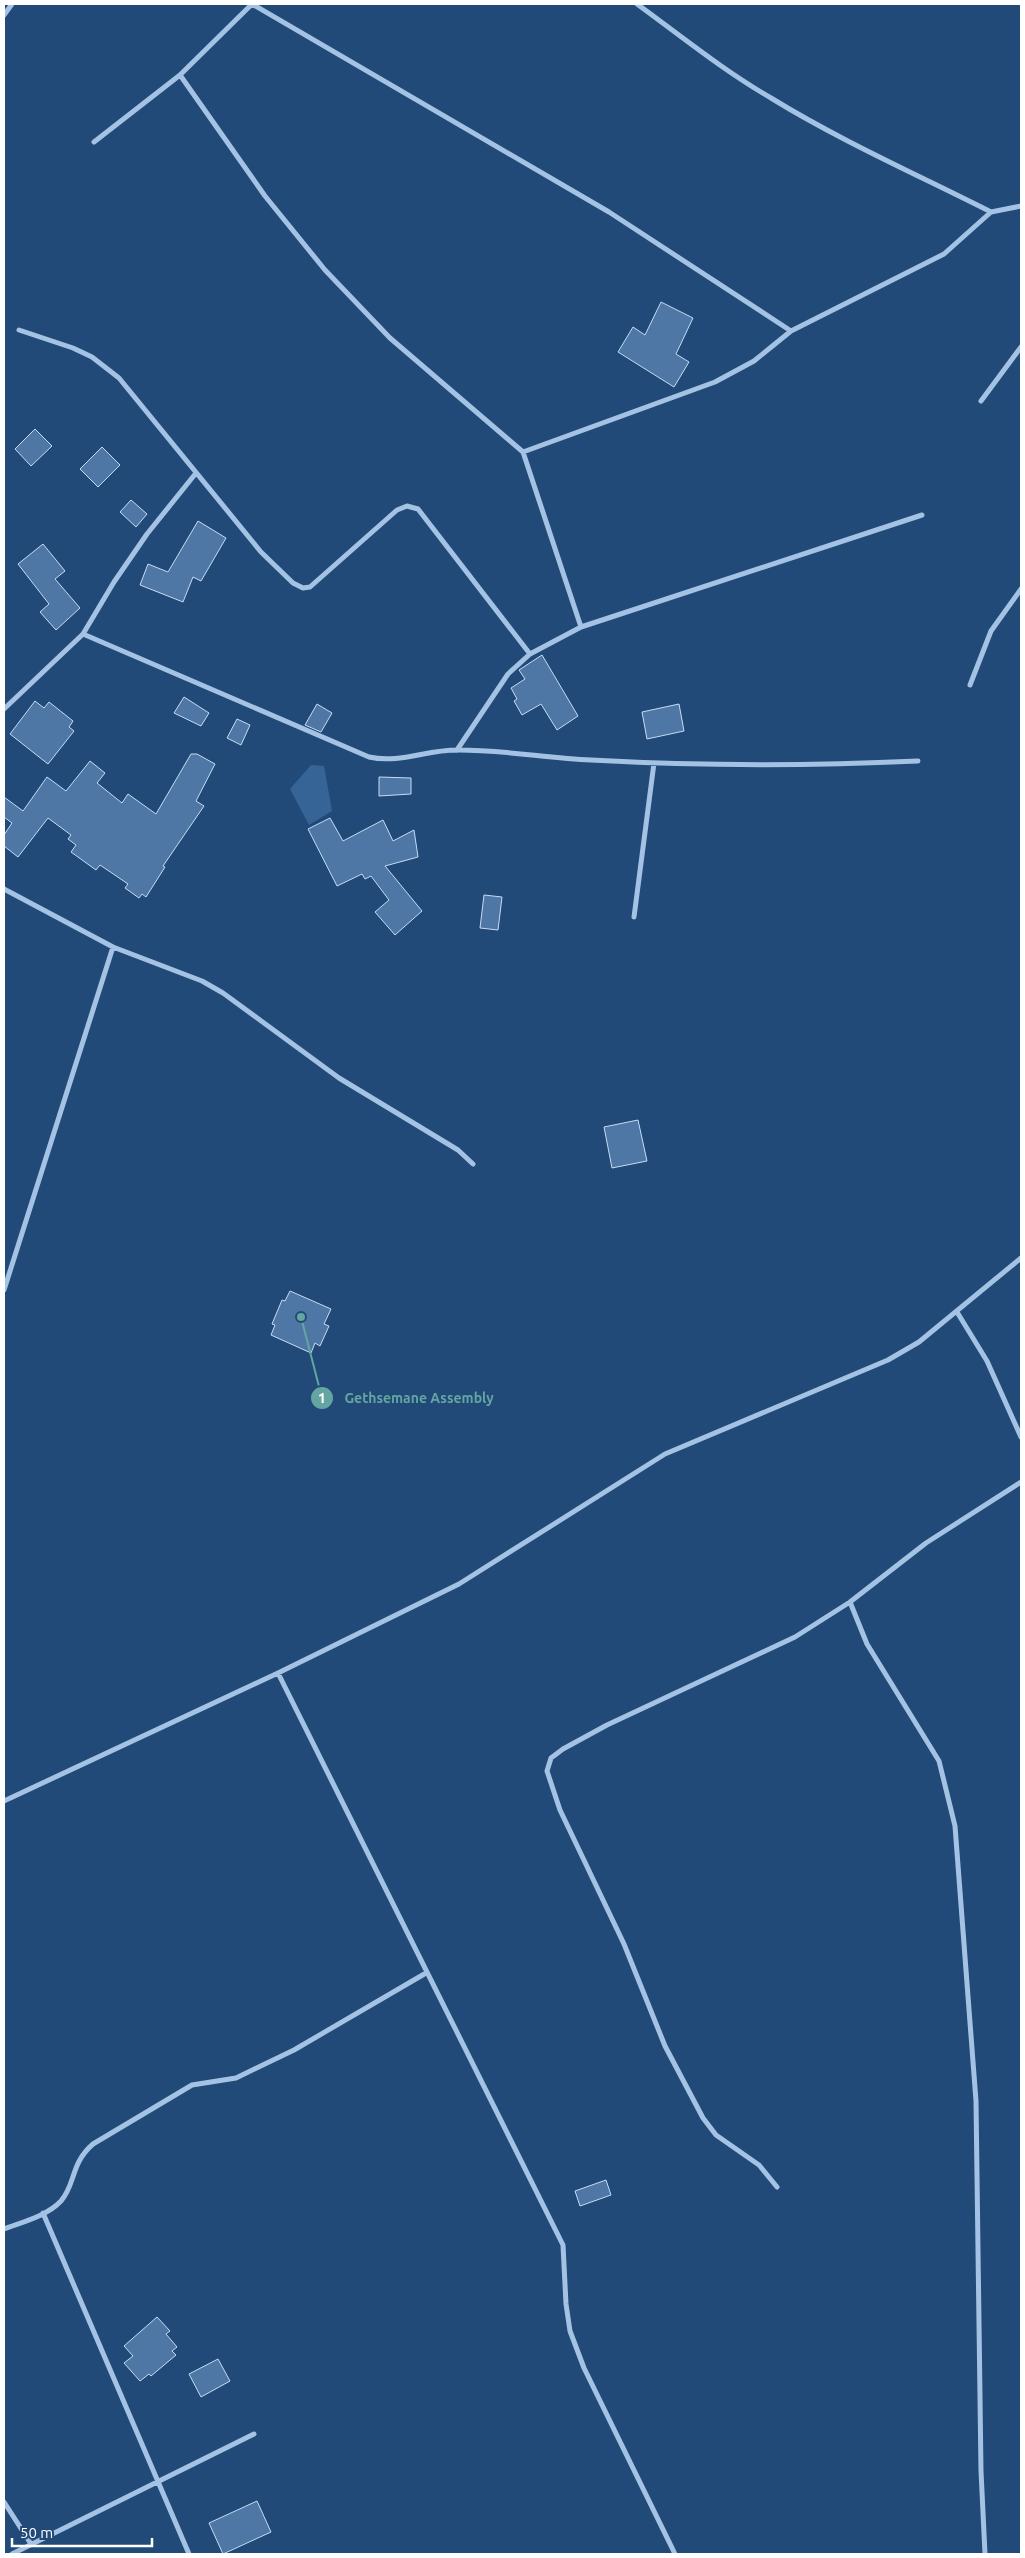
<svg xmlns="http://www.w3.org/2000/svg" width="1025" height="2558" font-family="Ubuntu,sans-serif">
	<rect width="100%" height="100%" fill="#224a78"/>
	<!-- green -->
	<path fill="#366496" d="M311,765L324,766L332,811L309,825L290,789Z"/>
	<!-- building -->
	<path fill="#4f77a5" stroke="#c6dcf3" d="M661,302L693,318L676,354L689,362L674,387L618,352L633,327L645,335Z
		M35,429L52,446L31,466L15,449Z
		M102,447L120,465L98,487L80,469Z
		M131,500L147,514L136,527L120,512Z
		M198,521L226,538L201,581L193,577L183,602L140,585L148,564L168,572Z
		M43,544L65,571L55,579L80,608L56,630L40,612L49,604L18,564Z
		M542,655L578,716L557,730L541,704L522,715L514,701L517,699L511,688L525,679L519,670Z
		M184,697L209,713L201,726L174,713Z
		M35,701L44,708L49,702L73,721L69,727L74,731L48,764L10,734Z
		M317,704L332,713L321,732L305,725Z
		M679,704L684,731L647,739L642,712Z
		M237,719L250,725L241,745L227,738Z
		M191,754H197L215,764L196,801L204,806L163,866L165,867L146,897L142,894L139,898L125,888L128,884L100,865L96,870L71,852L76,845L68,839L71,835L48,818L18,857L4,846V835L12,823L4,817V797L23,811L47,777L66,791L90,761L105,773L97,783L122,803L128,794L156,814Z
		M379,777L411,778V794L379,796Z
		M330,818L343,841L383,820L393,841L414,830L418,857L385,866L422,911L395,935L375,912L389,900L371,876L365,879L362,874L337,886L308,829Z
		M484,895L502,897L498,930L480,928Z
		M638,1120L647,1161L612,1168L604,1127Z
		M290,1291L331,1309L324,1324L329,1326L320,1346L315,1343L311,1353L271,1335L275,1325L272,1324L282,1300L285,1301Z
		M606,2180L611,2195L580,2206L575,2191Z
		M157,2317L170,2331L166,2334L177,2347L172,2351L176,2355L151,2376L149,2374L140,2381L124,2363L133,2356L124,2346Z
		M218,2359L230,2381L201,2397L189,2374Z
		M257,2501L271,2532L223,2554L209,2523Z"/>
	<g fill="none" stroke-linecap="round" stroke-linejoin="round">
		<!-- minor -->
		<path stroke="#a4c3e4" stroke-width="5" d="M252,4L609,212L791,331
			M637,4C681,36 724,71 771,98C841,141 918,175 991,212L1021,206
			M4,15L12,4
			M180,75L265,196L325,270L390,338L523,452L581,627
			M94,142L180,75L252,4
			M19,330L73,348L92,357L119,378L261,552L293,583L303,588L310,587L397,510L407,506L418,509L530,654
			M981,401L1021,347
			M523,452L715,382L754,361L791,331L944,254L991,212
			M83,634L369,757C400,764 428,749 459,750C503,750 547,758 591,760C700,766 809,766 918,761
			M970,685L991,631L1021,589
			M4,709L83,634L114,582L147,534L196,473
			M457,750L508,674L530,654L581,627L922,515
			M4,889L113,947L202,981L223,993L339,1078L458,1150L473,1164
			M634,917L654,763
			M4,1290L113,947
			M957,1312L987,1361L1021,1437
			M850,1602L867,1644L939,1761L955,1826L976,2101L981,2471L985,2554
			M278,1673L563,2245L566,2304L570,2331L584,2368L675,2554
			M4,1801L278,1673L459,1584L665,1454L888,1360L919,1342L1021,1258
			M777,2187L759,2165L716,2135L703,2118L665,2046L624,1944L560,1810L547,1771L551,1758L563,1749L607,1725L795,1637L850,1602L926,1543L1021,1482
			M43,2213L189,2554
			M4,2229C22,2222 47,2216 61,2201C76,2184 70,2164 93,2144L192,2085L236,2078L294,2050L426,1973
			M4,2502L31,2544
			M12,2554L254,2434"/>
	</g>
	<!-- callouts -->
	<path fill="none" stroke="#63a6a1" stroke-width="2" d="M301 1317L322 1398"/>
	<g fill="#63a6a1" stroke="#224a78" stroke-width="2">
		<circle cx="301" cy="1317" r="5"/>
		<circle cx="322" cy="1398" r="12"/>
	</g>
	<g font-size="15" text-anchor="middle" font-weight="bold" fill="#fff">
		<text x="322" y="1403">1</text>
	</g>
	<g font-size="14" text-anchor="middle" font-weight="bold" fill="#63a6a1" stroke="#224a78" stroke-width="4" stroke-linejoin="round" paint-order="stroke">
		<text x="419" y="1403">Gethsemane Assembly</text>
	</g>
	<!-- border -->
	<rect width="1025" height="2558" fill="none" stroke="#ffffff" stroke-width="10"/>
	<!-- scale -->
	<path d="M12 2538v8h140v-8" fill="none" stroke="#ffffff" stroke-width="2.5"/>
	<text x="20" y="2538" font-size="15" fill="#ffffff" stroke="#224a78" stroke-width="4" paint-order="stroke">50 m</text>
</svg>
